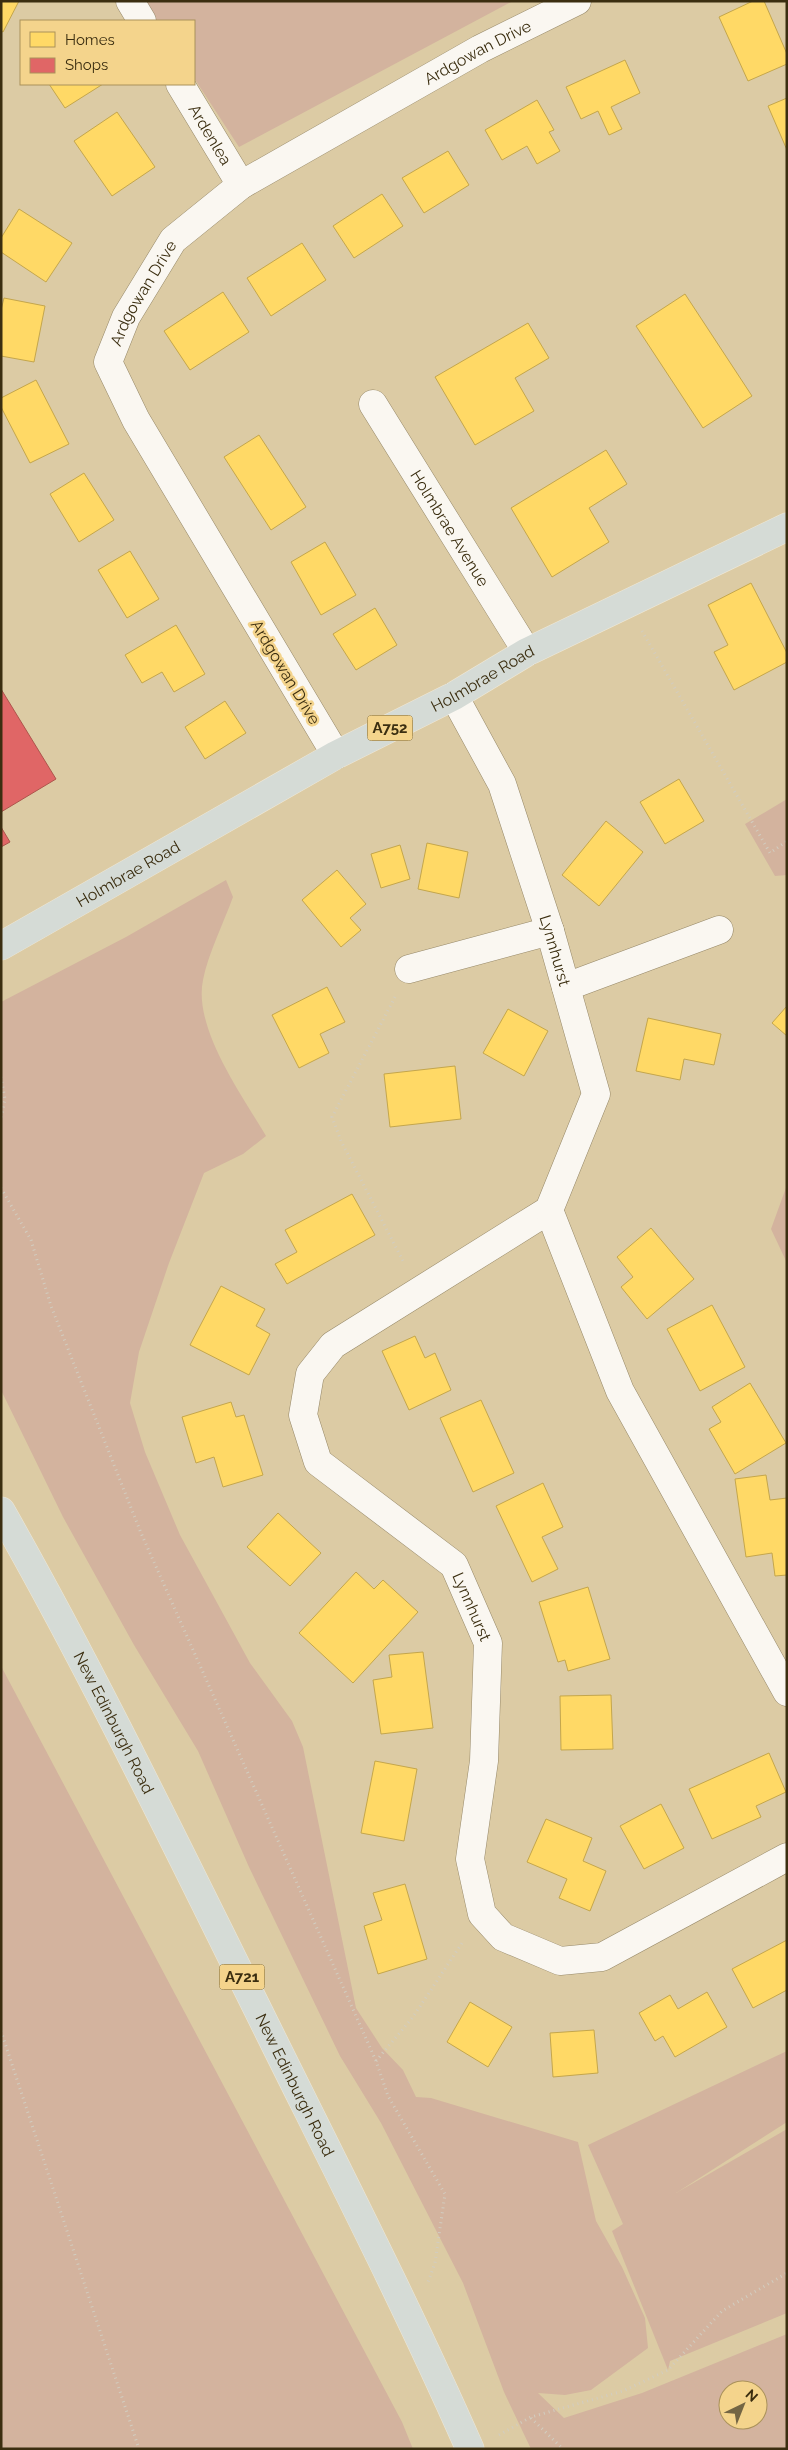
<svg xmlns="http://www.w3.org/2000/svg" width="788" height="2450" font-family="Raleway,sans-serif">
	<rect width="100%" height="100%" fill="#dccba4"/>
	<!-- green -->
	<path fill="#d3b39e" fill-rule="evenodd" d="M143,1H513L239,147L194,78V21H156Z
		M787,799V875L775,876L745,824Z
		M226,880L233,897C224,922 208,954 203,980C193,1028 242,1095 266,1136L243,1154L204,1173L169,1263L139,1352L130,1403L145,1452L180,1535L250,1663L292,1721L303,1747L356,2008L382,2048L403,2070L416,2097L431,2098L578,2142L596,2221L622,2267L645,2318L648,2348L591,2390L565,2395L538,2393L564,2418L642,2393L787,2334V2449H531L504,2392L463,2283L381,2123L340,2056L249,1867L198,1751L134,1645L63,1517L1,1390V1002L126,937ZM728,2390H758V2420H728Z
		M787,1185V1263L771,1229Z
		M1,1666L402,2422L413,2449H1Z
		M787,2051V2122L676,2193L787,2129V2313L670,2361L668,2370L612,2231L623,2224L588,2145Z"/>
	<!-- homes -->
	<path fill="#ffd966" stroke="#c4a64c" d="M1,1H19L3,32L1,31Z
		M753,1H764L787,54V64L748,81L719,17Z
		M625,60L640,93L611,107L622,129L609,135L598,111L581,119L566,87Z
		M49,84H103L65,108Z
		M787,98V150L768,106Z
		M537,100L554,130L549,132L560,151L537,164L527,146L502,160L485,130Z
		M117,112L155,167L112,196L74,141Z
		M448,151L469,185L424,213L402,178Z
		M382,194L403,226L354,258L333,226Z
		M19,209L72,243L46,282L1,252V238Z
		M302,243L326,280L271,316L247,278Z
		M223,292L249,332L190,370L164,331Z
		M685,294L752,396L703,428L636,326Z
		M4,298L45,306L34,362L1,356V310Z
		M528,323L549,358L515,378L534,411L475,445L435,377Z
		M36,380L69,444L30,463L1,407V398Z
		M259,435L306,507L271,530L224,457Z
		M606,450L627,484L589,508L609,542L552,577L511,508Z
		M84,473L114,520L79,542L50,494Z
		M325,542L356,595L321,615L291,562Z
		M130,551L159,599L127,618L98,570Z
		M751,583L787,653V662L734,690L714,652L728,645L708,605Z
		M375,608L397,645L356,670L333,634Z
		M176,625L205,674L174,692L162,672L142,683L125,655Z
		M225,701L246,733L205,759L185,727Z
		M679,779L704,821L665,844L640,802Z
		M606,821L643,852L599,906L562,875Z
		M427,843L468,852L459,898L418,889Z
		M400,845L410,879L381,888L371,854Z
		M337,870L366,904L350,918L361,930L341,947L302,900Z
		M327,987L345,1022L320,1034L329,1053L299,1068L272,1015Z
		M787,1006V1036L772,1023Z
		M508,1009L548,1031L524,1076L483,1053Z
		M648,1018L721,1034L714,1065L684,1059L680,1080L636,1071Z
		M455,1066L461,1119L390,1127L384,1074Z
		M352,1194L375,1235L287,1284L275,1264L297,1252L285,1230Z
		M651,1228L694,1279L647,1319L621,1287L633,1277L617,1257Z
		M221,1286L265,1309L256,1326L270,1334L249,1375L190,1345Z
		M712,1305L745,1367L700,1391L667,1329Z
		M415,1336L425,1358L435,1353L451,1390L409,1410L382,1351Z
		M750,1383L786,1443L735,1474L709,1429L721,1422L712,1407Z
		M481,1400L514,1473L473,1492L440,1418Z
		M231,1402L236,1417L244,1415L263,1475L223,1487L214,1457L196,1463L182,1417Z
		M766,1475L770,1500L787,1498V1575L775,1576L772,1553L746,1557L735,1479Z
		M543,1483L563,1527L542,1537L558,1569L532,1582L496,1506Z
		M278,1513L321,1553L290,1586L247,1547Z
		M356,1572L374,1589L383,1580L418,1612L353,1683L299,1633Z
		M588,1587L610,1659L568,1671L565,1660L558,1662L539,1602Z
		M423,1652L433,1728L381,1734L373,1680L392,1677L389,1655Z
		M611,1695L613,1749L561,1750L560,1696Z
		M769,1753L786,1792L756,1806L761,1817L712,1839L689,1789Z
		M375,1761L417,1769L404,1841L361,1833Z
		M661,1804L684,1848L644,1869L620,1826Z
		M546,1819L592,1838L583,1861L606,1871L590,1911L559,1898L567,1879L527,1862Z
		M405,1884L427,1959L378,1974L364,1926L382,1920L373,1893Z
		M787,1940V1990L753,2008L732,1969Z
		M707,1992L727,2027L675,2057L663,2036L655,2041L639,2013L670,1995L678,2009Z
		M470,2002L512,2027L488,2067L447,2042Z
		M594,2030L598,2073L553,2077L550,2033Z"/>
	<!-- shops -->
	<path fill="#e06666" stroke="#ae554c" d="M1,689L56,779L1,812Z
		M1,827L10,842L1,847Z"/>
	<g fill="none" stroke-linecap="round" stroke-linejoin="round">
		<!-- minor casing -->
		<g stroke="#968868" stroke-width="29">
			<g id="minor">
				<path d="M130,1L142,21"/>
				<path id="s1" d="M180,84L241,185"/>
				<path id="s2" d="M373,404L527,652"/>
				<path id="s3" d="M454,696L502,784L550,931L596,1094L549,1210L333,1345L310,1374L303,1415L318,1462L454,1565L488,1643L484,1761L470,1859L482,1914L503,1937L560,1961L602,1957L787,1857"/>
				<path id="s4" d="M336,755L136,420L108,362L126,317L173,240L241,185L480,49L577,1"/>
				<path d="M409,969L550,931"/>
				<path d="M566,987L719,930"/>
				<path d="M549,1210L620,1391L787,1692"/>
			</g>
		</g>
		<!-- primary casing -->
		<g stroke="#efe8d6" stroke-width="29">
			<g id="primary">
				<path id="s5" d="M1,946L336,755L454,696L527,652L787,527"/>
				<path id="s6" d="M1,1511C93,1673 174,1841 257,2008C329,2154 404,2299 470,2449"/>
			</g>
		</g>
		<!-- path -->
		<path stroke="#d2cdc0" stroke-width="3" stroke-dasharray="1 4" stroke-linecap="butt" d="M642,631L770,853L787,841
			M395,997L332,1117L341,1141L404,1263
			M1,1077L5,1099L1,1119
			M1,1188L31,1240L51,1306L141,1533L376,2061L388,2096L445,2194L435,2263L428,2282
			M1,2031L139,2449
			M376,2061L413,2017L464,1940
			M531,2418L563,2449
			M499,2435L531,2417L623,2391L668,2370L722,2311L787,2273"/>
		<!-- minor -->
		<use href="#minor" stroke="#faf7f1" stroke-width="28"/>
		<!-- primary -->
		<use href="#primary" stroke="#d5dbd6" stroke-width="28"/>
	</g>
	<g text-anchor="middle" stroke-width="5" stroke-linejoin="round" paint-order="stroke">
		<!-- shield labels -->
		<g fill="#f4d48c" stroke="#726035" stroke-width="1">
			<rect x="367.5" y="715.5" width="45" height="25" rx="4"/>
			<rect x="219.5" y="1964.5" width="45" height="25" rx="4"/>
		</g>
		<g font-size="15" font-weight="bold" fill="#3b2e10">
			<text x="390" y="733">A752</text>
			<text x="242" y="1982">A721</text>
		</g>
		<!-- street labels -->
		<g font-size="16" fill="#3b2e10" stroke="#f4d48c">
			<text dy="6" stroke="none"><textPath href="#s4" startOffset="952">Ardgowan Drive</textPath></text>
			<text dy="6" stroke="none"><textPath href="#s1" startOffset="59">Ardenlea</textPath></text>
			<text dy="6" stroke="none"><textPath href="#s4" startOffset="532">Ardgowan Drive</textPath></text>
			<text dy="6" stroke="none"><textPath href="#s2" startOffset="146">Holmbrae Avenue</textPath></text>
			<text transform="translate(286 672) rotate(59)" y="6">Ardgowan Drive</text>
			<text dy="6" stroke="none"><textPath href="#s5" startOffset="551">Holmbrae Road</textPath></text>
			<text dy="6" stroke="none"><textPath href="#s5" startOffset="146">Holmbrae Road</textPath></text>
			<text dy="6" stroke="none"><textPath href="#s3" startOffset="275">Lynnhurst</textPath></text>
			<text dy="6" stroke="none"><textPath href="#s3" startOffset="1148">Lynnhurst</textPath></text>
			<text dy="6" stroke="none"><textPath href="#s6" startOffset="240">New Edinburgh Road</textPath></text>
			<text dy="6" stroke="none"><textPath href="#s6" startOffset="645">New Edinburgh Road</textPath></text>
		</g>
	</g>
	<!-- border -->
	<rect width="788" height="2450" fill="none" stroke="#3b2e10" stroke-width="5"/>
	<!-- legend -->
	<rect x="20" y="20" width="175" height="65" fill="#f4d48c" stroke="#aa925a"/>
	<rect x="30" y="32" width="25" height="15" fill="#ffd966" stroke="#aa925a"/>
	<text x="65" y="45" font-size="15" fill="#3b2e10">Homes</text>
	<rect x="30" y="58" width="25" height="15" fill="#e06666" stroke="#aa925a"/>
	<text x="65" y="70" font-size="15" fill="#3b2e10">Shops</text>
	<!-- north arrow -->
	<g transform="translate(743 2405) rotate(43)"><circle r="24" fill="#f4d48c" stroke="#aa925a"/>
	<path d="M0-4L9 19L0 12L-9 19Z" fill="#736544"/>
	<text y="-8" font-size="14" font-weight="bold" text-anchor="middle" fill="#3b2e10">N</text>
	</g>
</svg>
